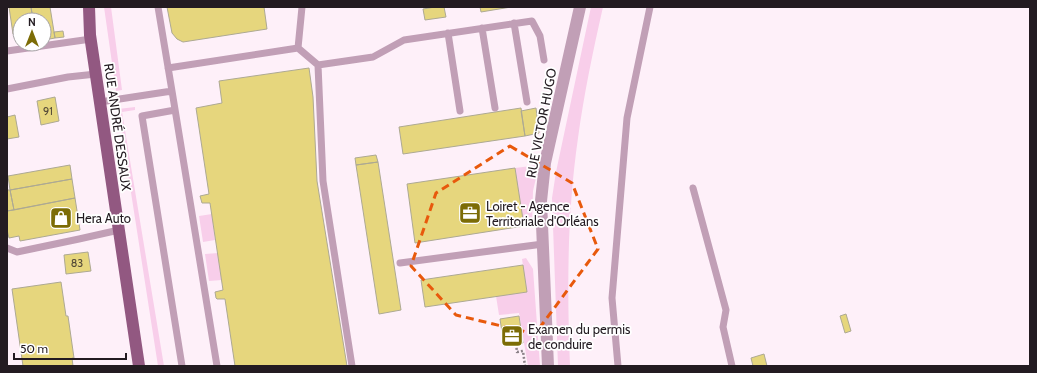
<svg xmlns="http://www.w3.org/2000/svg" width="1037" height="373" font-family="Cabin,sans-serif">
	<rect width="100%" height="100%" fill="#fef0f9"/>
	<!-- green -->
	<path fill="#f8ceea" d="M104,7H111L122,90L116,91Z
		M591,7H603C593,51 584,94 578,138C567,214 567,290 570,366H558L552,198L556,172Z
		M135,107V110L122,112L164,366H158L118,109Z
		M539,165L533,191L532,222L523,223L515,168Z
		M212,214L215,240L203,242L199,216Z
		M218,253L222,280L209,281L205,254Z
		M526,258L533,269L540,366H528L519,313L499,315L496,296L527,292L522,259Z"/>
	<!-- building -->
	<path fill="#e6d67d" stroke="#ada993" d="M9,7H31L33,20H20V33L13,34Z
		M31,7H50L55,38L44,40V20H33Z
		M167,7H264L267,29L183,42L177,39L172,33Z
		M435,7H444L446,17L425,20L423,9Z
		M480,7H511L481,12Z
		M63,31L64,37L55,38L54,32Z
		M309,68L313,97L317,181L347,366H235L225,299H217L216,298L215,292L223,290L210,203H202L200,196L209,194L196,108L222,103L219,81Z
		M55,97L59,121L41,125L37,101Z
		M521,108L525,136L403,154L399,127Z
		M536,108L539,133L525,136L521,111Z
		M15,115L19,137L7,139V117Z
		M376,155L378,162L356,165L355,158Z
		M378,162L401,310L379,314L356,165Z
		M70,165L72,179L10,190L8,176Z
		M515,168L524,226L415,243L407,184Z
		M72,179L75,198L14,210L10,190Z
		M7,190H10L14,210L7,211Z
		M75,198L80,230L20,241L19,236L9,238L7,230V211Z
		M88,252L91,271L66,274L64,255Z
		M523,265L527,292L425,307L421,280Z
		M61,282L66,316H68L74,358H72L73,366H23L12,289Z
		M846,314L851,331L845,333L840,316Z
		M519,316L523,343L504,346L500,319Z
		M764,354L767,366H753L751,358Z"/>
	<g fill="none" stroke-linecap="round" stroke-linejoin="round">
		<!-- path -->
		<path stroke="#8c8289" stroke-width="2.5" stroke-dasharray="2 2" stroke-linecap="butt" d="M516,344L517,352L523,351L525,366"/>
		<!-- lane -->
		<path stroke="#c19fb6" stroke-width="7" d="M514,23L527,102
			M482,28L495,108
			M448,33L460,111
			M298,48L318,65L323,181L352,366
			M7,51L91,39
			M318,65L373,57L404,40L532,21L540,36L544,60
			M168,68L298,48L302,7
			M7,89L68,77L96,74
			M172,91L217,366
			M100,102L172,91L158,7
			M175,110L142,116L182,366
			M693,188L726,310L723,327L732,366
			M7,248L17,252L79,239L119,230
			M400,263L543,244
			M618,366L612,298L627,118L650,7"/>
		<!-- street -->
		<path stroke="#c19fb6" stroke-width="12" d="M548,366L541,201L545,163L580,7"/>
		<!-- primary -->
		<path stroke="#925881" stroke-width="12" d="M89,7L90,35L139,366"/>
	</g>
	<!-- marked area -->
	<path fill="none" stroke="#e8590c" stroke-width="3" stroke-dasharray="8 5" stroke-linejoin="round" d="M510,146L572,183L598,249L535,334L456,315L411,266L436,193Z"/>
	<!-- icons -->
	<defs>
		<g id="office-square" transform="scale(1.15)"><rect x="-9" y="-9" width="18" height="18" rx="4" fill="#7c6c06" stroke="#fff"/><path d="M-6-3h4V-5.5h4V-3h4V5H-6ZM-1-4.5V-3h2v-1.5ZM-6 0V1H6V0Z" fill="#fff"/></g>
		<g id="shop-square" transform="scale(1.15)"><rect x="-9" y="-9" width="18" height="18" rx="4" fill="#7c6c06" stroke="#fff"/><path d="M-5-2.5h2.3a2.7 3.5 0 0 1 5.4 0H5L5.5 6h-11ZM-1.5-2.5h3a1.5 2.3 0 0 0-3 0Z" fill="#fff"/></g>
	</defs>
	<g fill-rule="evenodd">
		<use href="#office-square" x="470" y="213"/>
		<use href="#shop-square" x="61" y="218"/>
		<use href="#office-square" x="512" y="336"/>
	</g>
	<g text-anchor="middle" stroke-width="3.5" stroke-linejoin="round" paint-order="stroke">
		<!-- number labels -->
		<g font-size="11" fill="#544a38">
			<text x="48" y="115">91</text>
			<text x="77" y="267">83</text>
		</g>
		<!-- street labels -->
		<g font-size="13" fill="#231b21" stroke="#fff">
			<text transform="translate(541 123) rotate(-79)" y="5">RUE VICTOR HUGO</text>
			<text transform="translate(118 127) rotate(82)" y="5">RUE ANDRÉ DESSAUX</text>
		</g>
		<!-- poi labels -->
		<g font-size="13" fill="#231b21" stroke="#fff" text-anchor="start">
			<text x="486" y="211">Loiret - Agence<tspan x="486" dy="15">Territoriale d'Orléans</tspan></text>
			<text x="76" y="223">Hera Auto</text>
			<text x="528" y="334">Examen du permis<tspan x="528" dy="15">de conduire</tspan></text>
		</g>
	</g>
	<!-- border -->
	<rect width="1037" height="373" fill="none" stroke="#231b21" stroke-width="16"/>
	<!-- north arrow -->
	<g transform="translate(32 32)"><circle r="19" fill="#ffffff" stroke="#a7a4a6"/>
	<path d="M0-3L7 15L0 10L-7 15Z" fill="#7c6c06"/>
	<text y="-6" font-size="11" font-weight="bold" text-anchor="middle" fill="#231b21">N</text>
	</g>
	<!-- scale -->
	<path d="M14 353v6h112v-6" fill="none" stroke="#231b21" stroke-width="2"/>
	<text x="20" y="353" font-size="12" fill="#231b21" stroke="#ffffff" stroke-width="3" paint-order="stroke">50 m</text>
</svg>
